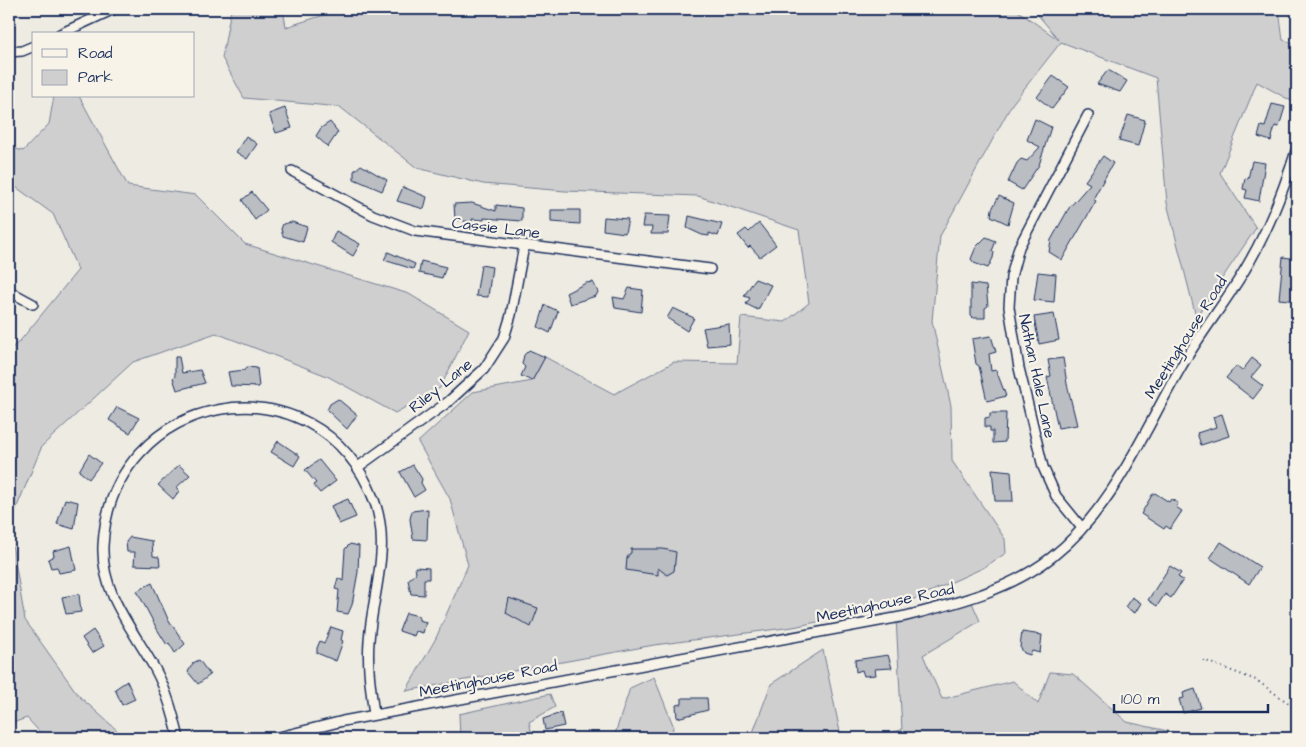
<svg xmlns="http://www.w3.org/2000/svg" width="1306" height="747" font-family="'Architects Daughter',sans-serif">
	<rect width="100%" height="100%" fill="#eeebe2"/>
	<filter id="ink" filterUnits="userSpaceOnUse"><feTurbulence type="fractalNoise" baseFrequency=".02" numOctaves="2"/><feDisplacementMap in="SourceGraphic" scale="10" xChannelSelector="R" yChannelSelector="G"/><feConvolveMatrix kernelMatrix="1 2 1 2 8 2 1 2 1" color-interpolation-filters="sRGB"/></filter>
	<g filter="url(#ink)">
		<!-- green -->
		<path fill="#cfcfcf" stroke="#757f96" d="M231,9H283L286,27L343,9H516L521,15L523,9H1015L1059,40L1033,9H1279L1283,40L1297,44V96L1295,103L1257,82L1220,173L1256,228L1196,317L1167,203L1156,78L1061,42L1012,104L940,236L932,321L951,406L952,461L1005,539L1006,553L983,568L903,604L793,627L654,645L406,691L436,638L468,565L450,499L418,442L473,392L532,381L545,357L614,394L674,362L737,363L741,317L785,322L809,303L799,230L698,196L565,191L483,184L417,168L340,107L244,98L222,58Z
			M54,96H79L128,186L196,195L245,244L409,294L469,330L440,388L395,413L327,376L216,333L133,362L42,446L9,526L25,620L79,696L119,732L118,738H45L27,718L9,724V350L20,341L78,270L53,214L9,182V147L23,151L49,124Z
			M970,598L980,621L923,655L942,699L1013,681L1038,704L1050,672L1073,674L1127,722L1199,738L1260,731L1268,738H751L771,684L823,650L840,732L873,736L902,730L896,618Z
			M654,677L673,725L672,738H578L615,734L630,688Z
			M550,694L555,707L529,722L533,738H460L459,714Z"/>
		<!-- building -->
		<path fill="#babdc2" stroke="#1b2f5e" d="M1108,70L1127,81L1120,92L1097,84Z
			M1053,76L1069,87L1052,109L1037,97Z
			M1272,104L1285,107L1279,127L1275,126L1271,141L1258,137L1261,126L1265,127Z
			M285,108L292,128L276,133L269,114Z
			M1128,115L1145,120L1138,146L1119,141Z
			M1035,119L1051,127L1039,165L1022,190L1008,182L1017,163L1021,159L1027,161L1040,147L1027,140Z
			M330,122L338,132L328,147L316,136L321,128Z
			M246,136L257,144L247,159L236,152Z
			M1103,156L1113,163L1093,199L1096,201L1062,260L1049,252L1051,240L1069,208L1090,184L1085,181Z
			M1252,161L1265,163L1259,201L1245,198L1247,190L1243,189L1245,178L1248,179Z
			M361,165L387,180L382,191L354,179V171Z
			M403,187L427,197L424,209L397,201Z
			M252,192L267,210L255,220L242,200Z
			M999,196L1014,203L1008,224L991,216L992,209Z
			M472,203L496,211V205L522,208V221L484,218V220L472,219V222L455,220L454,204Z
			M551,210H580V224L551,222Z
			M644,215L670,216L668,234H651L652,227H642Z
			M689,216L722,224L718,236L709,233V236L702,235L687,228Z
			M604,217L628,219L625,233L603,230Z
			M292,222L307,227L303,242L283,236L281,229L283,224Z
			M759,223L776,245L760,257L750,246L748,248L738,235L746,229L749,232Z
			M336,231L360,244L353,256L331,242Z
			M986,237L996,241L992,251L994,252L993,258L988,268L974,263L971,259L976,247Z
			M388,252L415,264L413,269L384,260Z
			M1283,257L1297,259V301L1279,299Z
			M421,261L446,267L442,278L419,273Z
			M481,265L492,267L488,297L476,296Z
			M1038,272L1056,274L1054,302L1034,300Z
			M755,279L771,285L758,310L746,304L750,298L744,296Z
			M593,282L598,292L596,296L570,304L566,293L586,283Z
			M971,284L986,286L988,306L985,308V318H973L971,316Z
			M629,288L643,290L641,312L615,308L613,297L624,299Z
			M545,305L558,311L550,333L538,327Z
			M673,308L694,318L687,331L667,318Z
			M1054,314L1059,340L1039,344L1034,317Z
			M729,324L730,344L707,346L703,328Z
			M991,336L996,352L989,354L991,371L996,370L1006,396L987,401L979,366L976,364L972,339Z
			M529,350L545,357L532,381L521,376L525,367L522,364L524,355Z
			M175,357H179L182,373L200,370L205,383L177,390L173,378L175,376Z
			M1063,358L1067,384L1077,425L1058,428L1047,377L1051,376L1048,360Z
			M1252,358L1261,365L1251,377L1263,386L1253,399L1226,378L1236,366L1242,371Z
			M247,367L257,368L259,387L231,386L228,372L245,370Z
			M338,399L357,415L347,429L327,410L330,404Z
			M117,407L139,418L130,433L109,420Z
			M990,413H1006L1005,442L993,443V431H990V427H985V418L990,417Z
			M1222,414L1229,436L1201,445L1197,433L1216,427L1213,417Z
			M278,441L300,456L294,466L271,452Z
			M89,454L101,463L89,479L79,471Z
			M319,460L336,481L320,493L313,485L316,483L305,470Z
			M179,465L190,475L177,487L179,491L173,499L158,485Z
			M413,465L422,479L421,483L425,490L414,497L400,472Z
			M992,469L1011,471L1013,501H995Z
			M1155,493L1169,502L1171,499L1178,503L1176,507L1182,511L1170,529L1166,526L1164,529L1141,514L1152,495Z
			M65,499L78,502L74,529L57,524Z
			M348,499L356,517L339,524L331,506Z
			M428,509L427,540L413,539L410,519L412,511Z
			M130,537L152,541L153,556L159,557L160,566L134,565L135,552H127L126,542Z
			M1221,542L1260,567L1249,584L1210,558Z
			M350,544L359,546L358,572L352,605L348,614L337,612L339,590L335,589L338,578L343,581L345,549Z
			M71,546L76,570L59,573L57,567L51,568L48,559L54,556L53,551Z
			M631,549H663L676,552L674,571L667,575L658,568V575L626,570L627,558L629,554L631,553Z
			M1170,566L1181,573L1178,577L1183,580L1171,598L1165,594L1157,606L1148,600Z
			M415,567L429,568V579H424V595L411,594L408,580L416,573Z
			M152,583L168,619L185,644L175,653L169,643L167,645L157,629L137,591Z
			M79,594L81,612L66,614L62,597Z
			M1132,597L1141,603L1135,613L1125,607Z
			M509,598L538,608L531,627L506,613Z
			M406,613L419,616V620L426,622L423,633L416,631L414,636L399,631Z
			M331,627L343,631L341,640L343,641L336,661L317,653V648L320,641L324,643Z
			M93,630L104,646L92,653L82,638Z
			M1022,632L1042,635L1040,653L1032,651L1030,655L1024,653L1020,647Z
			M888,655L892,668L875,669L876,675L864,676L862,670L856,672L855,660Z
			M199,660L210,675L198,684L188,672L193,663Z
			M127,681L135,699L122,705L115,689Z
			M1195,689L1201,708L1183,713L1179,699L1184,698L1183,693Z
			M682,698H707L708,710L677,718L676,705L682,704Z
			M561,713L564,726L545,730L543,719Z"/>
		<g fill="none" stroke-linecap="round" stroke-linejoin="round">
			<!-- street casing -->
			<g stroke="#1b2f5e" stroke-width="12">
				<path id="street" d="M60,34L114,9
					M9,52L22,51L34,46
					M292,171L373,215L415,231L710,269
					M9,291L33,304
					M358,467L448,402L484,369L504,338L511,315L524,246
					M1082,528L1056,496L1043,467L1019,368L1009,307L1011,277L1019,247L1088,115
					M179,738C173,714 167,691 155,669C133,629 101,594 103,546C110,390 318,353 374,500C392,547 372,594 369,641C367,666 371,690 374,715
					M275,738L343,721L906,616C957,603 1010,590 1052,557C1113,509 1143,433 1181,367C1201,332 1227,301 1247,266C1269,229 1284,189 1297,148"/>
			</g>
			<!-- path -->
			<path stroke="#1b2f5e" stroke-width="2" stroke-dasharray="1 4" stroke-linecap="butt" d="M1203,660L1256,680L1297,709"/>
			<!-- street -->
			<use href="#street" stroke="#f7f3e8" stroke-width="9"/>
		</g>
	</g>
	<g text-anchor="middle" stroke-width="4.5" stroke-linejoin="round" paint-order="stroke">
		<!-- street labels -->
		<g font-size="16" fill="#1b2f5e" stroke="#f7f3e8">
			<text transform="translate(496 227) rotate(7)" y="6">Cassie Lane</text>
			<text transform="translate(1185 337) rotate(-58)" y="6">Meetinghouse Road</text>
			<text transform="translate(1038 376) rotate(78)" y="6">Nathan Hale Lane</text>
			<text transform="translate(440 385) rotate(-39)" y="6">Riley Lane</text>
			<text transform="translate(885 602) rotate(-12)" y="6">Meetinghouse Road</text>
			<text transform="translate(488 678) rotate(-11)" y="6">Meetinghouse Road</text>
		</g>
	</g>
	<!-- margin -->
	<rect width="1306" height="747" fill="none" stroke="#f7f3e8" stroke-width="30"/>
	<rect x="15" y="15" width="1276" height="717" fill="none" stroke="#1b2f5e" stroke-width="2" filter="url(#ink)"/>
	<!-- legend -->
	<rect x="32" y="32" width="162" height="65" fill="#f7f3e8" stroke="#9fa5b1"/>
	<rect x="42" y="49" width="25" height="8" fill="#f7f3e8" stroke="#9fa5b1"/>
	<text x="78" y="58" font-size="15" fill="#1b2f5e">Road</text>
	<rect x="42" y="70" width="25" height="15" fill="#cfcfcf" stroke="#9fa5b1"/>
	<text x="78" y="82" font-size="15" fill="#1b2f5e">Park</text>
	<!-- scale -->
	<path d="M1114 704v8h154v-8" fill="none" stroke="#1b2f5e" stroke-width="2.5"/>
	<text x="1121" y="704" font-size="15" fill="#1b2f5e" stroke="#f7f3e8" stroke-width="4" paint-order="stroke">100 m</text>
</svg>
